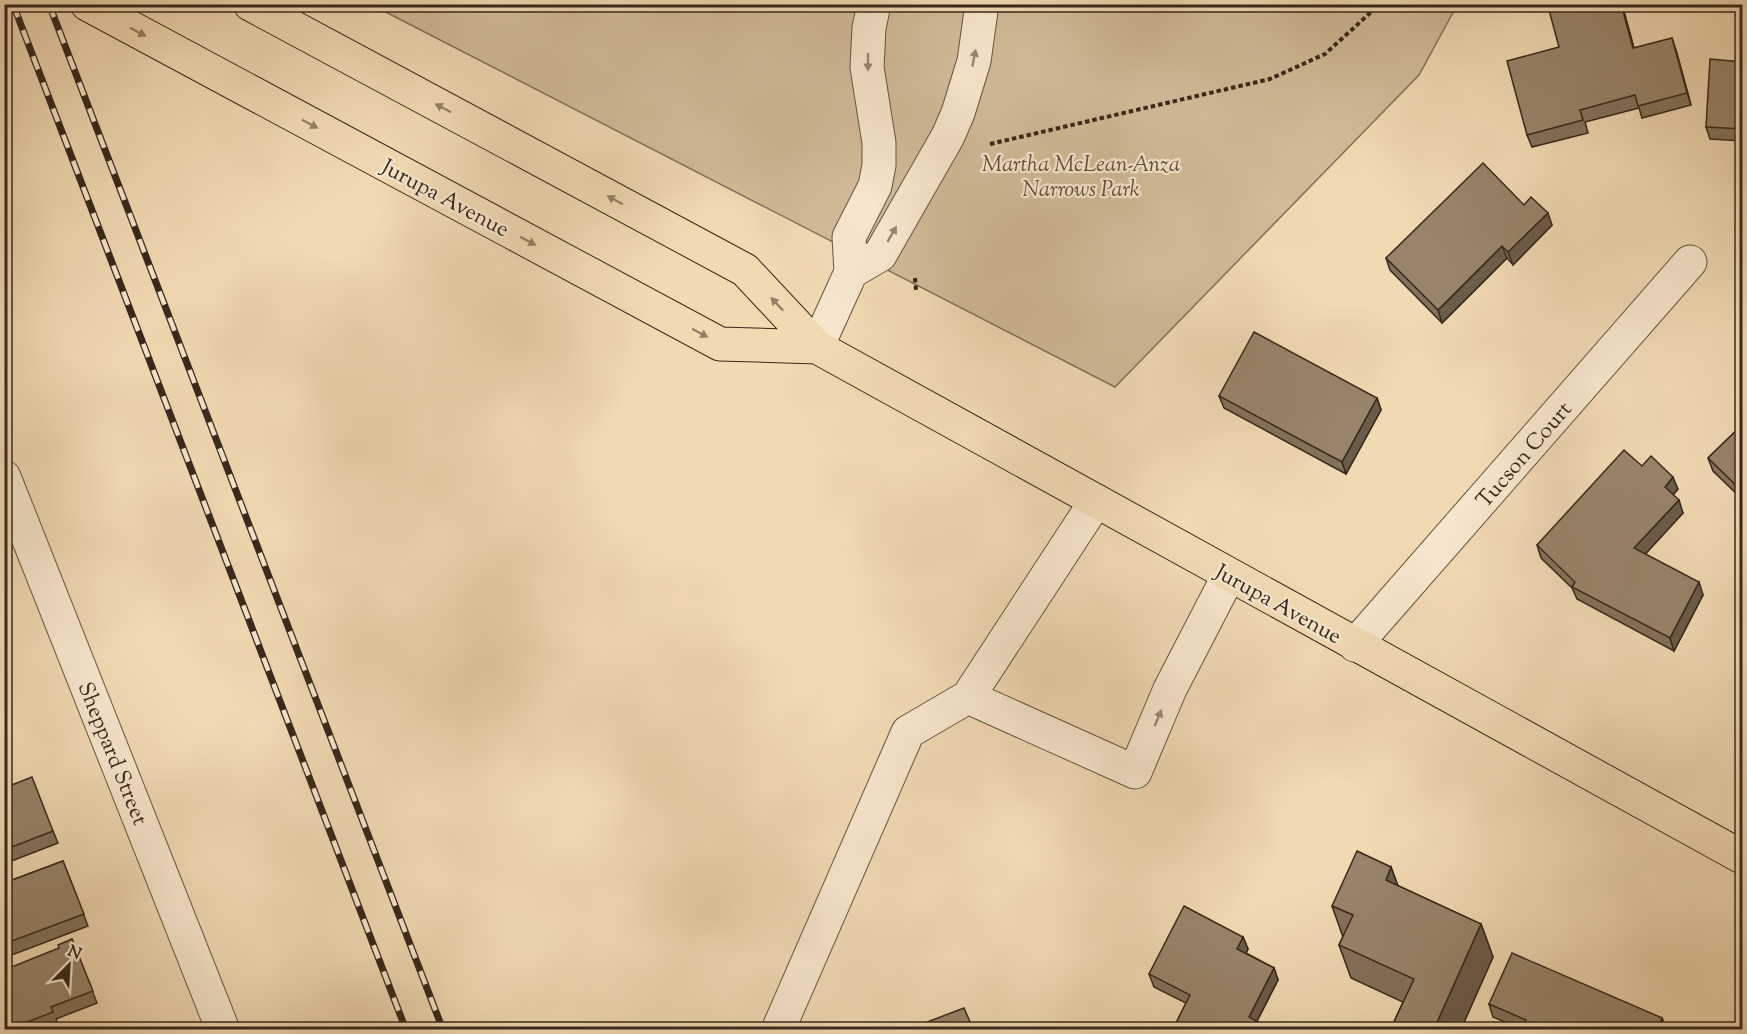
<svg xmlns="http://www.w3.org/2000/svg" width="1747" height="1034" font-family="'Sorts Mill Goudy',serif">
	<rect width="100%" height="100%" fill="#f1d9b2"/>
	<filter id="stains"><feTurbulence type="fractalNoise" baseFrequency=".00333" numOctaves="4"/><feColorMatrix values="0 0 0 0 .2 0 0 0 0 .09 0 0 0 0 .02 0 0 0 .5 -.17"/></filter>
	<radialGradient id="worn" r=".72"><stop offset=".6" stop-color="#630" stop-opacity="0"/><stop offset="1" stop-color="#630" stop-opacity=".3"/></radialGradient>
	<!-- green -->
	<path fill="#d1bb98" stroke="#84725a" stroke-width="1.5" d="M372,5H1457L1419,75L1115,387Z"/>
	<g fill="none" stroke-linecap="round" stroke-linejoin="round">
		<!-- minor casing -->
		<g stroke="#665442" stroke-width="35">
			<path id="minor" d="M851,272L880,255L948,136L958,113L974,61L982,4
				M817,347L851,272L849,237L875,186L879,165V143L867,67L869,28L874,4
				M4,477L223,1030
				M1355,645L1690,262
				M968,697L1135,772L1170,689L1229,575
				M778,1030L908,732L968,697L1096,501"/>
		</g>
		<!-- major casing -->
		<g stroke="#37281c" stroke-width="35">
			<path id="major" d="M87,4L720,344L817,347
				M250,4L745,270L817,347L1742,857"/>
		</g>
		<!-- path -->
		<path stroke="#37281c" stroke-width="4" stroke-dasharray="4.5 3" stroke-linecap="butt" d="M990,144L1270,79L1325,54L1380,4
			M915,278L916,291"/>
		<!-- minor -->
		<use href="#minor" stroke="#f6e6cd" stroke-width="33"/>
		<!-- major -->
		<use href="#major" stroke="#f1d9b2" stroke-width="33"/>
		<!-- rail casing -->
		<g stroke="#37281c" stroke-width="7">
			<path id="rail" d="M13,4L406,1030
				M49,4L443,1030"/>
		</g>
		<!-- rail -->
		<use href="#rail" stroke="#f6e6cd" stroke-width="4.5" stroke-dasharray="14" stroke-linecap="butt"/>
	</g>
	<!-- wall -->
	<path fill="#83725b" stroke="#37281c" stroke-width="1.5" d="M1622,4L1634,48L1676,50L1691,105L1642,118L1639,108L1585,122L1588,133L1532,147L1527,135L1559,47Z
		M1743,62V141L1710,139L1706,127Z
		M1524,205L1552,225L1513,265L1507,258L1442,323L1390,270L1386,258Z
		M1219,396L1377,398L1381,410L1346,474L1224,408Z
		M1743,424V500L1713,471L1708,458Z
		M1678,489L1673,495L1683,513L1645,554L1703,595L1674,651L1577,599L1572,588L1541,558L1537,545Z
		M4,788L53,831L58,843L4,864Z
		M63,861L88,926L4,958V883Z
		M1391,867L1398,886L1481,924L1493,957L1461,1029H1395L1393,1024L1403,1002L1351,978L1339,945L1343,937L1332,906Z
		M1243,937L1248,949L1246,953L1274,968L1278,980L1257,1021L1260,1023L1262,1029H1173L1186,1003L1154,987L1149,974Z
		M72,939L97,1003L56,1019L58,1025L45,1029H4L59,948Z
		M1489,1004L1662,1018L1666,1029H1521H1522L1493,1017Z"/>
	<!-- shaded-wall -->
	<path fill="#6a5c4a" stroke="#37281c" stroke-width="1.5" d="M1621,4H1622L1637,60L1633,48Z
		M1672,38L1676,50L1691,105L1687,93Z
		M1548,213L1552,225L1513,265L1508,252Z
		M1502,246L1507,258L1442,323L1438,310Z
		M1377,398L1381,410L1346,474L1342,462Z
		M1673,477L1678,489L1669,499L1665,487Z
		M1679,500L1683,513L1639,561L1634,548Z
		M1699,582L1703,595L1674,651L1670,638Z
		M1391,867L1403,900L1386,880Z
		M1481,924L1493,957L1461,1029H1434Z
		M1243,937L1248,949L1242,961L1237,949Z
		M1274,968L1278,980L1253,1029L1249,1017Z
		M1662,1018L1666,1029H1657Z
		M1260,1023L1262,1029H1256Z"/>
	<!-- building -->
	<path fill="#98846a" stroke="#37281c" stroke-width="1.5" d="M1570,4H1621L1633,48L1672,38L1687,93L1638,106L1635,95L1580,110L1583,120L1527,135L1507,61L1559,47L1549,10Z
		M1710,59L1743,62V129L1706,127Z
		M1483,163L1524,205L1531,197L1548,213L1508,252L1502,246L1438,310L1386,258Z
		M1254,332L1377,398L1342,462L1219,396Z
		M1743,424V492L1708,458Z
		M1624,450L1642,466L1651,456L1673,477L1665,487L1679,500L1634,548L1699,582L1670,638L1572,587L1575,582L1537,545Z
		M32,777L53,831L4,850V788Z
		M1357,851L1391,867L1386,880L1481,924L1434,1029H1406L1393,1024L1414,979L1339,945L1353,915L1332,906Z
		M63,861L84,914L4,944V883Z
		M1184,906L1243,937L1237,949L1274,968L1249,1017L1260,1023L1256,1029H1173L1190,995L1149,974Z
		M72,939L93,991L51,1007L53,1012L9,1029H4V970L59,948L58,945Z
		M1512,953L1662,1018L1657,1029H1521L1526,1020L1489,1004Z
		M964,1008L973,1029H909Z"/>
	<!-- one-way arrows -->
	<defs><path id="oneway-solid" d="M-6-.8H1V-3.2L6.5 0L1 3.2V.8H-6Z" transform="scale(1.5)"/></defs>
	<g fill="#948067">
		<use href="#oneway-solid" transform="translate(138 32) rotate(28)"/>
		<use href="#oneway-solid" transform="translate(443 108) rotate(-152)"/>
		<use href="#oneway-solid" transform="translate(310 124) rotate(28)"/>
		<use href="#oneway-solid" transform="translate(615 200) rotate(-152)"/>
		<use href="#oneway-solid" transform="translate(528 241) rotate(28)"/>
		<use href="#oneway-solid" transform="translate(777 304) rotate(-133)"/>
		<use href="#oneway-solid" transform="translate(700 333) rotate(28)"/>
	</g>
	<g fill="#968774">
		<use href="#oneway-solid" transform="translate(974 58) rotate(-79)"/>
		<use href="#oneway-solid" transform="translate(868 62) rotate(90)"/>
		<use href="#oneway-solid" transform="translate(892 234) rotate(-60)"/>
		<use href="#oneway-solid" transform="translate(1158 718) rotate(-67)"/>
	</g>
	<g text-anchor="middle" stroke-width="4.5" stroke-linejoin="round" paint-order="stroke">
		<!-- park labels -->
		<g font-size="22" font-style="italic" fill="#5e4d3b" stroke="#f6e6cd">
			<text x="1081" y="171">Martha McLean-Anza<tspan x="1081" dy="25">Narrows Park</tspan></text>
		</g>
		<!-- street labels -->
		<g font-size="22" fill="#37281c" stroke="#f6e6cd">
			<text transform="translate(446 197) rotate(28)" y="8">Jurupa Avenue</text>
			<text transform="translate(1523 454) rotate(-49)" y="8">Tucson Court</text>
			<text transform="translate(1279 603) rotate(29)" y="8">Jurupa Avenue</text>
			<text transform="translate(114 753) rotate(68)" y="8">Sheppard Street</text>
		</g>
	</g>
	<!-- margin -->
	<rect width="1747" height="1034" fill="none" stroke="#f1d9b2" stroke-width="24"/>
	<rect x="6" y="6" width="1735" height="1022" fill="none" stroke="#37281c" stroke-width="3"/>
	<rect x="12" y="12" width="1723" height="1010" fill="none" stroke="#37281c" stroke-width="1.5"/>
	<!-- north arrow -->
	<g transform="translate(69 965) rotate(24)" stroke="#f6e6cd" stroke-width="4.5" paint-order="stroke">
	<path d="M0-4.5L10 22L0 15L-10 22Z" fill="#37281c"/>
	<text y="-9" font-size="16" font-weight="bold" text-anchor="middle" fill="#37281c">N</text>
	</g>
	<rect width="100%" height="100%" filter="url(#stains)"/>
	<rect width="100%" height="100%" fill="url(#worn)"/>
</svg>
